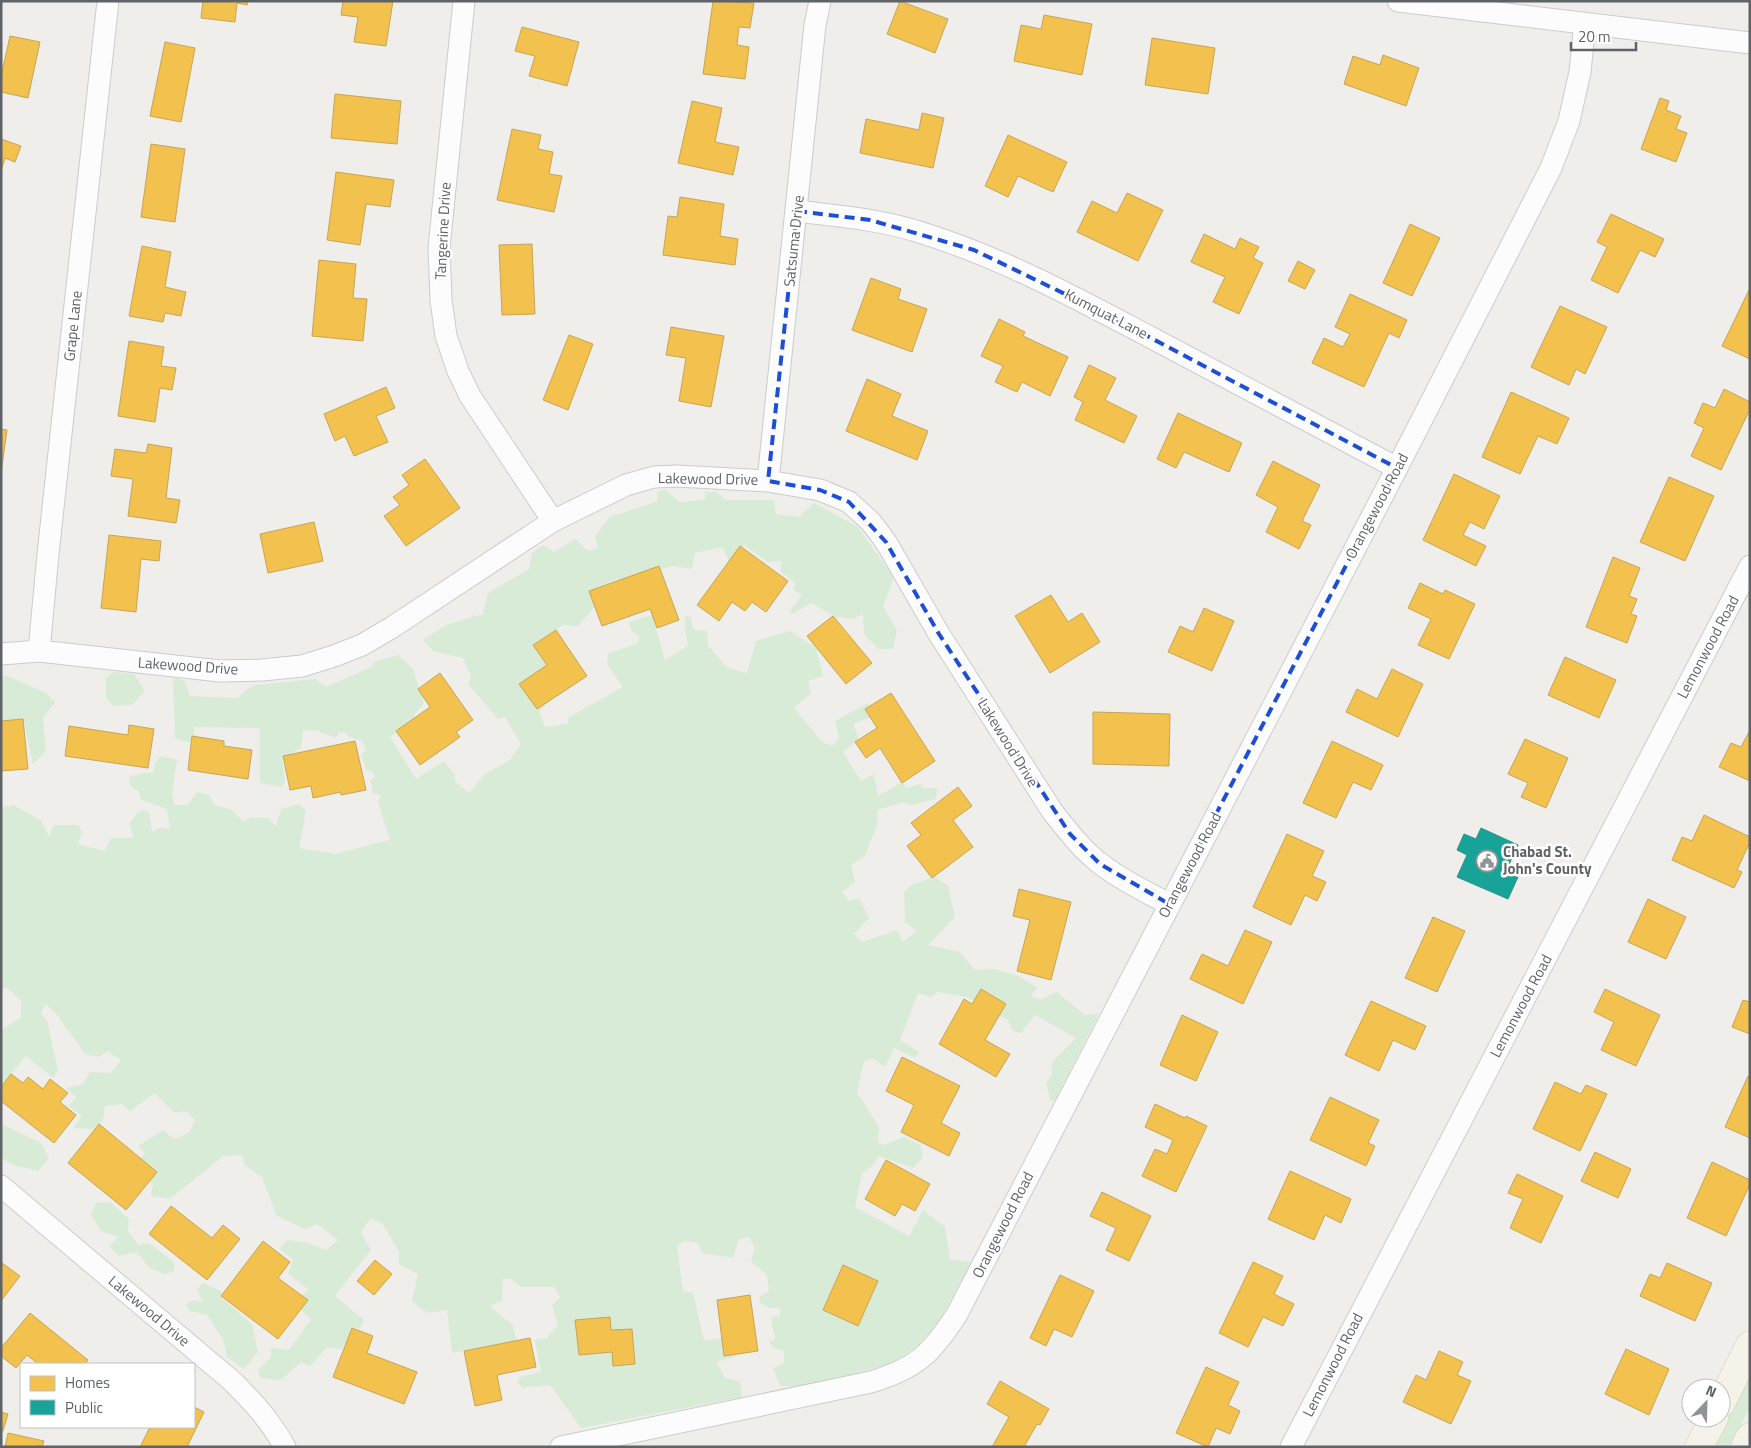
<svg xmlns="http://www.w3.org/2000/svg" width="1751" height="1448" font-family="'Titillium Web',sans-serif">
	<rect width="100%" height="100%" fill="#efeeea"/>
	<!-- green -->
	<path fill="#d8ebd6" d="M665,489L679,502L705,500V492H717L725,500H774L776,514L799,517L814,503L858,527L894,578L883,606L897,630L893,649H878L864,634L863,614L853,619L836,617L811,603L792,614L790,611L802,595L793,589L796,584L780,571L782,561L768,562L744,545L729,562L723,547L695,553L692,569L671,566L622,584L618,579L590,590L595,606L578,626L563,625L533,644L549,666L550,699L539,712L545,727L568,724L569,717L623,687L607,664L608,654L638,643L639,636L631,630L629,622L652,615L665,660L688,646L685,629V616L691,617L693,630L707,631L708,646L728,668L747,673L756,641L790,631L816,648L823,676L808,681L811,693L794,708L822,742L833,746L839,738L835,721L868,703L871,717L853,724L859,739L843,752L861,781L874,774L878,796L902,782L907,788L920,784L923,788H937L936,799L911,805L903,802L877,810L878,822L865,856L851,865L855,882L842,892L849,901L859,898L869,918L854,934L862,942L897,930L903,942L916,931L905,922L904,892L913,884L935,877L948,886L955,917L928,945L960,952L975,970L995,969L1018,976L1037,987L1031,996L1040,1000L1057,992L1085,1015L1099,1013L1056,1099L1051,1101L1046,1084L1052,1074V1062L1076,1038L1035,1015L1021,1033L1013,1031L1008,1020L967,997L937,992L931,997L918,993L900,1040L919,1052L915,1058L894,1048L885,1067L872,1058L864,1061L857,1092L879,1127L878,1142L884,1145L904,1137L920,1145L923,1157L913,1168L879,1156L873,1165L862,1174L855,1207L909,1236L923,1210L945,1227L950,1260L971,1262L939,1322L917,1346L890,1364L808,1386H780L773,1368L784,1363V1351L773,1348L769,1342L775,1339L771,1317L780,1316V1308H770L759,1302L760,1296L769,1291L767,1275L751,1261L755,1248L749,1237L739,1239L733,1258L703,1253L697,1243L684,1241L677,1246L683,1291L693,1293L704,1341L730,1337L737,1356L716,1362L725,1378L740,1381L742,1397L581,1428L550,1385L523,1388L517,1382L520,1377L541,1372L535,1340L547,1338L558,1325L552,1306L560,1297L554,1287H521L511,1279H503L502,1301L489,1306L513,1325L516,1341L452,1353L447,1310L427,1313L412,1301L418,1274L399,1264V1252L383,1224L370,1218L361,1232L371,1250L335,1296L364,1320L360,1329L353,1328L342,1349L327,1347L310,1366L301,1362L281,1380L261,1378L258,1370L271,1357V1348L289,1350L311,1319L294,1304L308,1289L288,1274L293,1260L279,1249L287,1240L305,1242L326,1250L338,1240L317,1224L305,1229L277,1216L262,1177L244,1165L243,1155L223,1156L170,1199L151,1196L153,1185L134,1169L145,1153L138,1146L163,1130L174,1139L189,1133L195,1120L186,1111L175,1113L155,1093L130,1111L122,1104L105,1106L103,1120L93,1129L73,1128L82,1116L69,1106L76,1097L66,1088L83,1084L90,1072L111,1073L121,1060L107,1051L99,1057L85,1054L55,1012L45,1004L41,1014L47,1020L58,1071L53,1078L26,1056L1,1086V1030L21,1017V1001L7,988H1V808L14,805L41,821L49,836L54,825H79L82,832L78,844L105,851L111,838H134L129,824L138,812L144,810L149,812L152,832L158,828L170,829L167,809L141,800L139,791L130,786L129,777L144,773H153L155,763L161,756L177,760L172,793L175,805H188L197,792L209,795L214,805L232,810L244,822L251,817L268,818L276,826L281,809L299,804L306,811L299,848L335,854L390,840L378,802L381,795L373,794L370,780L375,777L372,771H367L361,755L366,750L362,741L349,737L346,733L339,732L336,738L318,731L303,730L301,748L282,758L285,781L281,787L260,783V728L195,727L192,743L175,738L173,677L185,681L190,696L237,698L253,685L315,679L326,687L371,667L374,662L398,655L413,669L424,704L415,713L414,718L390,737L416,779L444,761L455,775V781L469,793L485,774L510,760L521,744L505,717L498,719L468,684L471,676L463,658L433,651L423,640L446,625L483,614L488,593L529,569L532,553L543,545L554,552L575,539L588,551L598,548L595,536L610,517L658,501L657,492Z
		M113,672L134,674L145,691L132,705L114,706L106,698V678Z
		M8,676L46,693L55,702L43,718L46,751L33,764L23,719L2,721L1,719V677Z
		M1,1124L41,1143L49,1158L38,1171L13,1165L1,1158Z
		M110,1202L129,1219L128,1232L139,1245L149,1243L174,1262V1271L164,1274L150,1268L136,1252L119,1256L109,1246L119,1237L101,1231L91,1215L96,1203Z
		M203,1283L221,1291V1298L252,1324L258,1352L244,1369L227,1357L223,1339L207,1315L190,1311L186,1304L193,1300L203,1302L197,1290Z
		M1750,1371V1407L1730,1447H1712Z"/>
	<!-- homes -->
	<path fill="#f2c14e" stroke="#c6a556" d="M203,1H248L247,5L237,3L235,22L201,18Z
		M343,1H393L386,46L354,42L358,17L341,15Z
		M713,1L754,3L750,28L739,27L737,45L749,47L745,79L703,74Z
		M900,1L948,19L935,53L887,34Z
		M1044,15L1092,24L1082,75L1014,61L1021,25L1041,29Z
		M522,27L579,42L567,86L529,76L535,56L515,51Z
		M10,36L40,42L28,98L1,92V77Z
		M1152,38L1215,48L1208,94L1145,85Z
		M165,42L195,48L181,122L150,116Z
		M1383,55L1419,68L1406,106L1344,84L1353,56L1380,65Z
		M335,94L401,101L397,144L331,138Z
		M1660,98L1669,101L1666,110L1681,116L1676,129L1687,133L1676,162L1641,149Z
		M692,101L722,108L715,142L739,147L733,175L678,163Z
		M922,113L944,118L933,168L860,153L866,119L919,130Z
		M512,129L541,135L538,149L553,152L549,174L562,176L554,212L497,200Z
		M1008,135L1067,162L1053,192L1018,176L1008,197L985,186Z
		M1,139L21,146L15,162L5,158L1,171Z
		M151,144L185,149L175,222L141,217Z
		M336,172L394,180L390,207L366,204L360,245L327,240Z
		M1127,193L1163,210L1138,261L1077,232L1092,201L1117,213Z
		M680,197L724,204L720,236L738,239L735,265L663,255L668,216L677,217Z
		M1611,214L1664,239L1655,257L1640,250L1618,293L1591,280L1607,247L1597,242Z
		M1410,224L1440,238L1412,296L1383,283Z
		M1204,234L1235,249L1240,238L1259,247L1253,258L1263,263L1239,314L1213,302L1225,277L1191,262Z
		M532,244L535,314L502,315L499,245Z
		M142,246L171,252L165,287L186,292L181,316L165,313L163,322L129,316Z
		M319,260L356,264L353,298L367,299L363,341L312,336Z
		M1298,261L1315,270L1305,289L1288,281Z
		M871,278L901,289L898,299L927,309L912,352L852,330Z
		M1749,290L1750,291V359L1722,346Z
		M1350,294L1407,320L1399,338L1389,333L1364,387L1312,363L1324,338L1343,347L1350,334L1335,327Z
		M1560,306L1607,327L1585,374L1576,369L1569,385L1531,367Z
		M999,319L1025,332L1023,336L1068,357L1050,396L1022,382L1017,392L995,382L1003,366L981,356Z
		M671,327L724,336L711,407L679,401L686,358L666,355Z
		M569,335L593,344L568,410L543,400Z
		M129,341L164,347L161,366L176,368L172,390L160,388L155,422L118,416Z
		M1089,365L1116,378L1105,400L1137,416L1124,443L1075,420L1083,402L1074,397Z
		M867,379L901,394L892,416L928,431L917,460L846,431Z
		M386,387L395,408L376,416L388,442L354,456L345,436L335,441L324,414Z
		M1724,389L1750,402V409L1721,470L1691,456L1704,428L1694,423L1703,403L1715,408Z
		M1511,392L1569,418L1557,444L1538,436L1520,474L1482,457Z
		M1178,413L1242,443L1229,472L1184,452L1176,468L1157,459Z
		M1,429L7,430L1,473Z
		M148,444L172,448L166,498L180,500L176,523L128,516L133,479L111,476L115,449L146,453Z
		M425,459L460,508L406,546L384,516L400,505L393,497L409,485L402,475Z
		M1273,461L1320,485L1302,521L1311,525L1299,549L1266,532L1278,507L1256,495Z
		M1454,474L1500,496L1484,529L1470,522L1463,535L1486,546L1476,566L1423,540Z
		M1669,477L1714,496L1685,561L1640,542Z
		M314,522L323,561L268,573L260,534Z
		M109,535L161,541L159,561L141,559L136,612L101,608Z
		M740,546L788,581L766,612L752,602L745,611L732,602L719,621L697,605Z
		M1613,557L1640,568L1629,596L1637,599L1631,614L1637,616L1627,643L1586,627Z
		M659,566L679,620L657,628L650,609L602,626L589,591Z
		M1420,583L1443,594L1445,590L1475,604L1449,659L1418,645L1431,619L1408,608Z
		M1051,595L1068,622L1082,613L1100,642L1050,673L1015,616Z
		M1204,608L1234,621L1212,671L1168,652L1180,626L1193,632Z
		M833,616L872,663L846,684L807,636Z
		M556,630L587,676L537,709L519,684L547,665L533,645Z
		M1565,657L1616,680L1599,718L1548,695Z
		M1392,669L1423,684L1398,737L1346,712L1357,689L1377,699Z
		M440,673L473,720L456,732L460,737L420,765L396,731L430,707L418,689Z
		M891,693L935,761L902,783L880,748L866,758L855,742L877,728L865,709Z
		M1093,712L1170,714L1169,766L1093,764Z
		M23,719L28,769L1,771V721Z
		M129,725L154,729L148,768L65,756L69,726L128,735Z
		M1750,730V781L1719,767L1731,743L1741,747Z
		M192,736L224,741V746L252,750L248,779L188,770Z
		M1525,739L1568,758L1546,808L1521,797L1528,783L1508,774Z
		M355,741L366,790L341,795V792L313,798L311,786L290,790L283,756Z
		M1332,741L1383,765L1371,790L1353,782L1336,818L1303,803Z
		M958,787L972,806L953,820L973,847L932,878L907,846L921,835L911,823Z
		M1704,815L1750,837V842L1737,870L1742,872L1734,888L1672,860L1682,837L1692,841Z
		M1287,834L1324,851L1312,876L1326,882L1317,901L1305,895L1291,925L1253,907Z
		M1019,889L1071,902L1051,980L1017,971L1030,920L1013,916Z
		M1648,899L1686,917L1666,959L1628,942Z
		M1433,917L1465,931L1437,992L1405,978Z
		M1245,930L1272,942L1243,1004L1190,979L1202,954L1228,966Z
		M981,989L1006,1004L985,1040L1010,1054L996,1077L939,1044L964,999L972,1004Z
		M1605,989L1660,1015L1636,1066L1601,1050L1614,1022L1594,1012Z
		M1743,1000L1750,1002V1034L1732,1027Z
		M1371,1001L1426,1026L1415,1050L1393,1040L1379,1071L1345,1055Z
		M1182,1015L1218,1032L1196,1081L1160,1065Z
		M902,1057L960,1086L941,1123L960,1133L949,1156L901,1132L914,1105L886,1091Z
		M11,1074L23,1083L28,1077L43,1089L50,1079L68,1093L60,1102L76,1115L54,1143L1,1101V1087Z
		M1748,1076L1750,1077V1138L1725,1127Z
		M1555,1082L1581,1094L1586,1085L1607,1094L1580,1151L1533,1129Z
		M1330,1097L1379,1120L1368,1143L1375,1146L1366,1166L1310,1140Z
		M1155,1104L1185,1118L1186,1116L1207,1126L1176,1192L1142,1176L1155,1149L1167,1154L1173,1140L1145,1127Z
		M99,1124L157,1172L126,1210L68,1163Z
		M1595,1152L1631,1169L1618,1198L1581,1181Z
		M886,1160L930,1184L915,1211L902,1204L895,1216L865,1199Z
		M1712,1162L1750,1180V1184L1726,1236L1687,1218Z
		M1290,1171L1351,1199L1341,1223L1325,1215L1314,1240L1268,1219Z
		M1517,1174L1563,1196L1541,1243L1510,1228L1523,1199L1508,1193Z
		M1102,1192L1151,1216L1129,1261L1106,1250L1116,1228L1090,1216Z
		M171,1206L212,1238L223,1225L240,1239L207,1280L149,1234Z
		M263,1241L290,1262L278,1278L308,1300L278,1339L221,1296Z
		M375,1260L392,1274L374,1295L357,1281Z
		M1253,1262L1283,1276L1274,1294L1294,1304L1283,1326L1263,1317L1248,1347L1219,1333Z
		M2,1263L20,1276L1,1301V1265Z
		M1667,1263L1712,1283L1695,1321L1640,1296L1650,1274L1660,1278Z
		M843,1265L878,1281L858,1326L823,1310Z
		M1060,1275L1094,1291L1072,1337L1054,1329L1046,1346L1030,1338Z
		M750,1295L758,1351L724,1356L717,1300Z
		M30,1313L88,1360L85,1364H38L27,1355L16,1368L1,1356V1348Z
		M610,1317L611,1330L632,1329L635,1364L613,1366L612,1352L579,1355L575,1320Z
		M352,1328L373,1336L367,1353L417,1372L404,1404L333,1377Z
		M530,1338L536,1367L497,1375L502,1400L475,1406L464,1351Z
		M1626,1349L1669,1369L1649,1415L1605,1394Z
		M1439,1351L1463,1362L1457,1375L1471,1381L1451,1424L1403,1402L1416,1375L1426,1380Z
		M1206,1367L1239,1382L1228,1405L1240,1411L1230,1434L1216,1428L1208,1447L1176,1433Z
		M1000,1381L1049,1409L1040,1425L1037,1424L1024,1447H992L1009,1417L987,1404Z
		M194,1407L204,1412L187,1447H140L150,1427H194Z
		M1,1412L8,1414L3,1431H1Z
		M8,1433L44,1441L42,1447H5Z"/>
	<!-- public -->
	<path fill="#17a398" stroke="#2d908a" d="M1481,828L1518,845L1506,871L1518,877L1508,899L1457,877L1467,855L1457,850L1464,834L1476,839Z"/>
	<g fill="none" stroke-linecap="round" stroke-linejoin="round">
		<!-- street casing -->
		<g stroke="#cbcccc" stroke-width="23">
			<path id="street" d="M464,1L439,248L441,300L446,336L458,371L470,396L553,521
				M1398,1L1750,43
				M797,211C837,216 877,219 916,231C999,256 1074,297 1150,337C1232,381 1315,424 1397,468
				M768,481L815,25L820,1
				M39,651L48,554L108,1
				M1,654L39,651L220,671L262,670L302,666L334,656L362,645L391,628L553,521L626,485L654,477L677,476L768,481L820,490L849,502L871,522L886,542L939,634L1052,811C1067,830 1082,850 1102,865C1123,881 1146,892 1169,904
				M1,1186L232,1381C254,1403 269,1419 285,1447
				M561,1447L871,1382C917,1368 932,1353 957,1314L1397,468L1551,168L1569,121L1580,72L1585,23
				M1291,1447L1750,566"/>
		</g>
		<!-- primary casing -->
		<g stroke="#d7ceb8" stroke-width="29">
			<path id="primary" d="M1721,1403L1750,1345
				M1699,1447L1714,1418
				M1745,1447L1750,1437"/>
		</g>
		<!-- street -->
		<use href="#street" stroke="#fdfcfc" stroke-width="21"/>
		<!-- primary -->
		<use href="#primary" stroke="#f4f2e9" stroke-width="28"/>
	</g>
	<!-- marked area -->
	<path fill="none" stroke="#1d4ed8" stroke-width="4" stroke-dasharray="10 6" stroke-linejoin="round" d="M797,211L870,220L974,250L1098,310L1397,468L1169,904L1100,864L1070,834L939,634L886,542L849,502L820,490L768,481Z"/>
	<!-- icons -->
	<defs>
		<g id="civic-ring" transform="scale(1.125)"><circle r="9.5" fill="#fff" stroke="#919496" stroke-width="1.5"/><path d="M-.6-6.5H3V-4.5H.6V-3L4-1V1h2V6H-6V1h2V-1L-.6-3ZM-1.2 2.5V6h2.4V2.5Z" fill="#919496"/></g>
	</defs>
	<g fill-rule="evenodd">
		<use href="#civic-ring" x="1487" y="861"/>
	</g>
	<g text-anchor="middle" stroke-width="5" stroke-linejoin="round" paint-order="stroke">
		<!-- street labels -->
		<g font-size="15" fill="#5f6368" stroke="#fff">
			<text transform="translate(443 231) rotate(-87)" y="5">Tangerine Drive</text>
			<text transform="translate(794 241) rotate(-84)" y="5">Satsuma Drive</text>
			<text transform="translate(1106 314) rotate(27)" y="5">Kumquat Lane</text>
			<text transform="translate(73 326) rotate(-84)" y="5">Grape Lane</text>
			<text transform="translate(708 479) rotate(1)" y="5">Lakewood Drive</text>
			<text transform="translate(1377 506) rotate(-62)" y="5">Orangewood Road</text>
			<text transform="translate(1708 647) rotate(-62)" y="5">Lemonwood Road</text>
			<text transform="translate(188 666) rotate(4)" y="5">Lakewood Drive</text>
			<text transform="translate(1008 743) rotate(58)" y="5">Lakewood Drive</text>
			<text transform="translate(1190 865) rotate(-62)" y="5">Orangewood Road</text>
			<text transform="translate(1521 1006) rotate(-62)" y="5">Lemonwood Road</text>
			<text transform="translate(1003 1225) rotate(-63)" y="5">Orangewood Road</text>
			<text transform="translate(149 1311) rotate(40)" y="5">Lakewood Drive</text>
			<text transform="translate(1333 1365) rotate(-63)" y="5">Lemonwood Road</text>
		</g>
		<!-- poi labels -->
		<g font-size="15" font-weight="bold" fill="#5f6368" stroke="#fff" text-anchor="start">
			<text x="1503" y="857">Chabad St.<tspan x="1503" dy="17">John's County</tspan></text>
		</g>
	</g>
	<!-- border -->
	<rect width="1751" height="1448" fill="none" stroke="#5f6368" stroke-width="5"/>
	<!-- legend -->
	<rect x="20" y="1363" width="175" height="65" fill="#ffffff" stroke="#bfc1c3"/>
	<rect x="30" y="1376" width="25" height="15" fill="#f2c14e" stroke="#bfc1c3"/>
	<text x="65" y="1388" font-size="15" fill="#5f6368">Homes</text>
	<rect x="30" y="1400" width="25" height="15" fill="#17a398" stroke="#bfc1c3"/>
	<text x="65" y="1413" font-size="15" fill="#5f6368">Public</text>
	<!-- north arrow -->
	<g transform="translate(1706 1403) rotate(23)"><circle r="24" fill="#ffffff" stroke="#bfc1c3"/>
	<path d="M0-4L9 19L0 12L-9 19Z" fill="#919496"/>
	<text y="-8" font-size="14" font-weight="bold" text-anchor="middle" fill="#5f6368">N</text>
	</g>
	<!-- scale -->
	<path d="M1571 42v8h65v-8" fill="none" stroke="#5f6368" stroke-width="2.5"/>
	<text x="1578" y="42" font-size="15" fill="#5f6368" stroke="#ffffff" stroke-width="4" paint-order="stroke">20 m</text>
</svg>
